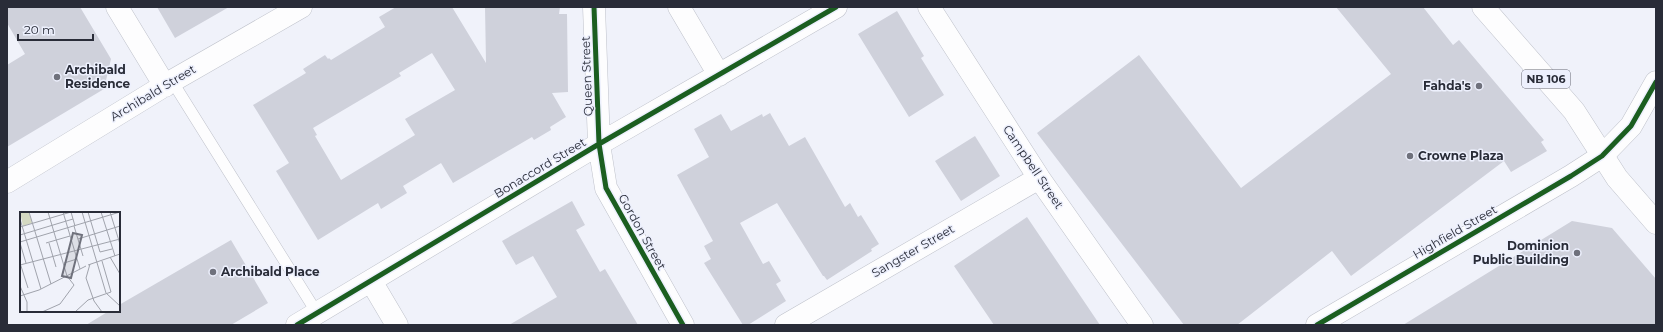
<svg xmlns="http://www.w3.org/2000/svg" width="1663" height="332" font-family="Montserrat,sans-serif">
	<rect width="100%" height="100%" fill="#f0f2fa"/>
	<!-- building -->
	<path fill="#cfd1db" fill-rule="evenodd" d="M7,7H80L111,59L104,89L7,147V65L25,54L7,23Z
		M157,7H229L175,38Z
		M396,7H452L486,63L485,7H560L559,14H567L568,92L552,93L566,117L550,127L551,130L534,140L532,137L453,183L441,163L403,186L407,193L381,209L378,203L318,240L276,171L289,163L253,105L306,73L303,69L325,55L328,59L329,58L331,60L385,27L379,17ZM432,53L455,90L405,119L415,135L341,180L315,136L317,135L313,128L401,76L399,73Z
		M1336,7H1423L1453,45L1459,40L1544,140L1541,142L1547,151L1511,172L1504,161L1351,276L1332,251L1237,325H1184L1037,133L1139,55L1241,188L1391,74Z
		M897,11L924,56L921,58L944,95L909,117L858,34Z
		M770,113L789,146L805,137L845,207L850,203L858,217L861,215L879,244L871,249L872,251L827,280L824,276H823L777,203L740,223L763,264L769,261L781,281L776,284L786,301L748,325H743L704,263L711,259L704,246L713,241L677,175L709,157L694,129L721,114L731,131L762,114L763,117Z
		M975,136L1000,176L961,201L935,161Z
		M572,201L585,225L576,230L600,272L605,269L638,325H509L557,297L533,256L516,265L502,241Z
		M1027,217L1100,325H994L954,266Z
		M1572,221L1612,228L1656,279V325H1403Z
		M231,240L268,303L231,325H86L109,311H119V305Z"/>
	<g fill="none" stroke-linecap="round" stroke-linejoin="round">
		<!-- service casing -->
		<g stroke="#bec1ca" stroke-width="12">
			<path id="service" d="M172,81L317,313"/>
		</g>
		<!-- minor casing -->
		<g stroke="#bec1ca" stroke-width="23">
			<path id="minor" d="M117,7L165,86
				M594,7L599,144L606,188L683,325
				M679,7L719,75
				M929,7L1039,178L1142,325
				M7,182L172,81L301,7
				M371,281L397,325
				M297,325L599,144L836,7
				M786,325L1039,178"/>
		</g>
		<!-- tertiary casing -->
		<g stroke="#bec1ca" stroke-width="23">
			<path id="tertiary" d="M1317,325L1571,176L1602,156L1631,126L1656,82"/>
		</g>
		<!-- primary casing -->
		<g stroke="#bec1ca" stroke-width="23">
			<path id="primary" d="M1483,7L1574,111L1617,178L1656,223"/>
		</g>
		<!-- service -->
		<use href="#service" stroke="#fdfdfe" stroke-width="11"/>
		<!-- minor -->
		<use href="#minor" stroke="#fdfdfe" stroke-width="22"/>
		<!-- tertiary -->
		<use href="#tertiary" stroke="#fdfdfe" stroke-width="22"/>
		<!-- primary -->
		<use href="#primary" stroke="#fdfdfe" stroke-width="22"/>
		<!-- cycleway casing -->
		<g stroke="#edf0fd" stroke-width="8">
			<path id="cycleway" d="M594,7L599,144L606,188L683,325
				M297,325L599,144L836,7
				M1317,325L1571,176L1602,156L1631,126L1656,82"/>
		</g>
		<!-- cycleway -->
		<use href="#cycleway" stroke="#1b5e20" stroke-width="5"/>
	</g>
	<!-- markers -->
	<g fill="#6f717c" stroke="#edf0fd" stroke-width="1.5">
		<circle cx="57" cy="77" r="4"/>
		<circle cx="1479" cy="86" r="4"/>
		<circle cx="1410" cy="156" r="4"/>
		<circle cx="1577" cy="253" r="4"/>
		<circle cx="213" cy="272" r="4"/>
	</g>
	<g text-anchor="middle" stroke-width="3" stroke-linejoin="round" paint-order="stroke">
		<!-- shield labels -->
		<rect fill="#edf0fd" stroke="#646773" stroke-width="1" x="1522" y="70" width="48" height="18" rx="3"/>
		<g font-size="11" font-weight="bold" fill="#292c38">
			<text x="1546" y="83">NB 106</text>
		</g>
		<!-- poi labels -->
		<g font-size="12" font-weight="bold" fill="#292c38" stroke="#edf0fd" text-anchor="start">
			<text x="65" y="74">Archibald<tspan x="65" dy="14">Residence</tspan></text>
			<text x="1471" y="90" text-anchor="end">Fahda's</text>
			<text x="1418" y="160">Crowne Plaza</text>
			<text x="1569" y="250" text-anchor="end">Dominion<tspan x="1569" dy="14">Public Building</tspan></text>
			<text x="221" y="276">Archibald Place</text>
		</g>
		<!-- street labels -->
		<g font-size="12" fill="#292c38" stroke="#edf0fd">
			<text transform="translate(587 76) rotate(-92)" y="4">Queen Street</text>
			<text transform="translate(153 93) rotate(-31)" y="4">Archibald Street</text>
			<text transform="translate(1033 167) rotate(56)" y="4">Campbell Street</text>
			<text transform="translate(540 168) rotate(-31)" y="4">Bonaccord Street</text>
			<text transform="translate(642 232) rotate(61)" y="4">Gordon Street</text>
			<text transform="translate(1455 232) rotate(-30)" y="4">Highfield Street</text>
			<text transform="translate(913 251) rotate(-30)" y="4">Sangster Street</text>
		</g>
	</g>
	<!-- overview -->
	<g transform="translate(20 212)">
		<rect width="100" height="100" fill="#f0f2fa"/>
		<path d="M0,0H9L12,11L3,14Z" fill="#d4d9c2"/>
		<path fill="none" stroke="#a0a3ac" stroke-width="1" d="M9,0L31,72M43,0L60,57M51,0L55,14M62,0L86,81L100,94M68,0L80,40L92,37M81,0L95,44M90,0L100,32M0,7L21,77M54,14L63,44M0,15L51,0M0,23L53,7M58,27L100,14M0,30L100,0M0,31L6,51M26,31L50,24M29,31L36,55M90,45L100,62M0,51L8,76M44,51L57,47M70,52L66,66L74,89L82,100M0,53L100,27M68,53L100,42M0,74L7,90V100M0,84L19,78L66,54M22,100L40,92L54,73L47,64L28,0M55,100L68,88L91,80L82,49"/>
		<path fill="#6f717c" fill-opacity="0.15" stroke="#6f717c" stroke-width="2" d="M53,21L62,23L51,66L42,64Z"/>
		<rect width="100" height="100" fill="none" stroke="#292c38" stroke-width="2"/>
	</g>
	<!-- border -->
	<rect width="1663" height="332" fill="none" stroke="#292c38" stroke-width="16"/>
	<!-- scale -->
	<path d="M18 34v6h75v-6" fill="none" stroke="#292c38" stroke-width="2"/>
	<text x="24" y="34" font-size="12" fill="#292c38" stroke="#edf0fd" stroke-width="3" paint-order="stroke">20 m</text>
</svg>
